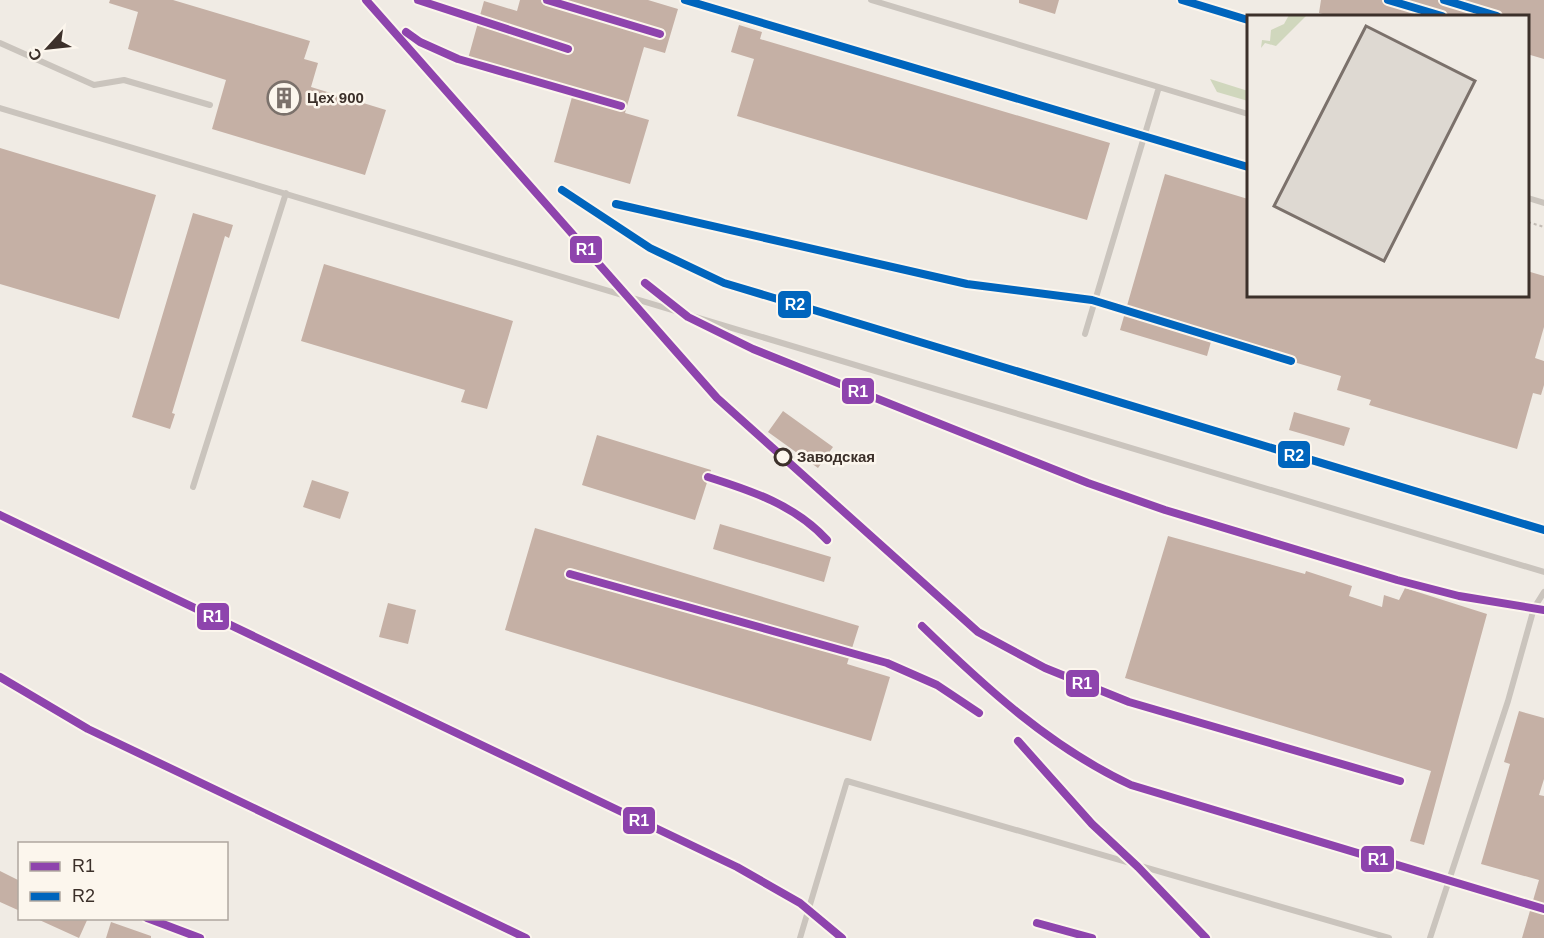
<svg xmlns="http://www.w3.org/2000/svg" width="1544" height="938" font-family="Arial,sans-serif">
	<rect width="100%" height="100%" fill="#f0ebe4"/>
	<!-- green -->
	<path fill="#d0d7bd" d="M1210,79L1248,91V101L1217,92Z"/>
	<!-- building -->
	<path fill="#c5b0a5" d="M110,0H173L310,41L304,59L318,63L311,87L386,110L365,175L212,129L226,80L128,49L138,12L109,3Z
		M520,0H648L678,9L665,53L644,47L625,113L649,120L630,184L554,162L572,97L466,66L484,1L517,11Z
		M1019,0H1059L1055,14L1019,3Z
		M1321,0H1544V59L1527,54V16H1330L1319,13Z
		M739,25L762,32L760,39L1110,143L1087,220L737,116L754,59L731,52Z
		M0,148L156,195L119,319L0,284Z
		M1165,174L1248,199V296H1527V271L1544,276V327L1535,358L1544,361V385L1541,395L1533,393L1517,449L1369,405L1371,400L1337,390L1341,376L1212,338L1207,356L1120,330Z
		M193,213L233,225L229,238L225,236L172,413L175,414L170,429L132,417Z
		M324,264L513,321L487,409L461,402L465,390L301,341Z
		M783,411L833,447L818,468L768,432Z
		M1294,412L1350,428L1344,446L1289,430Z
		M597,435L711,470L695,520L582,485Z
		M312,480L349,492L340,519L303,507Z
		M720,524L831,557L824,582L713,549Z
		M535,528L859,626L847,664L890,677L871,741L505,630Z
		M1168,536L1305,574L1306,571L1352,586L1349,596L1382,607L1384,595L1399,600L1405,588L1487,614L1424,845L1410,841L1431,771L1125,678Z
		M388,603L416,610L408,644L379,637Z
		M1519,711L1544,718V779L1539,795L1544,796V938H1522L1539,880L1481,864L1510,764L1504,762Z
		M0,871L20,881V911L0,902Z
		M35,918H88L79,938Z
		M111,922L151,936V938H106Z"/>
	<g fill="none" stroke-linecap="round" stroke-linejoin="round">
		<!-- path -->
		<path stroke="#c3bcb5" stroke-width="2" stroke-dasharray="3 3" stroke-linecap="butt" d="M1528,222L1544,227"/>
		<!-- service -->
		<path stroke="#cac4bd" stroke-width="6" d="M871,0L1248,114
			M0,43L94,85L124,80L210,105
			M0,108L1544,572
			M1528,198L1544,203
			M1085,334L1159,87
			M193,487L286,193
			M800,938L847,781L1389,938
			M1430,938L1508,701L1534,608L1544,592"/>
		<!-- rail-1 casing -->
		<g stroke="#fcf6ed" stroke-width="12">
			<path id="rail-1" d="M366,0L717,398L978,632L1045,668L1129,702L1400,781
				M418,0L568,49
				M547,0L660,34
				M406,32L420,42L458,59L621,106
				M645,283L688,317L753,349L1088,483L1165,510L1397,580L1459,596L1544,610
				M708,477C752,491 795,505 827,540
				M0,515L737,867L800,903L842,938
				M570,574L887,663L937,685L979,713
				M922,626C986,688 1050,747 1131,785L1544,909
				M0,677L88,729L526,938
				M1018,741L1092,824L1138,867L1206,938
				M147,918L200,938
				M1037,923L1092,938"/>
		</g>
		<!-- rail-2 casing -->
		<g stroke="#fcf6ed" stroke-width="12">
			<path id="rail-2" d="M685,0L1248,167
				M1182,0L1248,20
				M1388,0L1442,16
				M1444,0L1497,16
				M562,190L650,248L724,283L1544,530
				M616,204L967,284L1092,300L1291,361"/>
		</g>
		<!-- rail-1 -->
		<use href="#rail-1" stroke="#8e44ad" stroke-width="8"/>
		<!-- rail-2 -->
		<use href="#rail-2" stroke="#0065bd" stroke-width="8"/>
	</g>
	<!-- icons -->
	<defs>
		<g id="building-ring" transform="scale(1.725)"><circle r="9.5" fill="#fcf6ed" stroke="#7b716b" stroke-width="1.5"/><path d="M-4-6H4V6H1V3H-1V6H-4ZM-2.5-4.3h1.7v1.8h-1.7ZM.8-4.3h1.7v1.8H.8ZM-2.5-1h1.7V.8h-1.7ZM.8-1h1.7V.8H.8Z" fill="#7b716b"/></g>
	</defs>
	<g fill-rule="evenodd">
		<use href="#building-ring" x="284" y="98"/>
	</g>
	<!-- markers -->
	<circle fill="#fcf6ed" stroke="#3c302a" stroke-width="3" cx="783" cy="457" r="8"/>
	<g text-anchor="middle" stroke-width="5" stroke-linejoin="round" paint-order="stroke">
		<!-- poi labels -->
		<g font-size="15" font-weight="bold" fill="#3c302a" stroke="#fcf6ed" text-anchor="start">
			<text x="307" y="103">Цех 900</text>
		</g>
		<!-- stop labels -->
		<g font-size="15" font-weight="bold" fill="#3c302a" stroke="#fcf6ed" text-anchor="start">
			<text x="797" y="462">Заводская</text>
		</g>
	</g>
	<!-- overview -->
	<g transform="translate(1247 15)">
		<rect width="282" height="282" fill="#f0ebe4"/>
		<path d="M42,0H60L29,31L18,28L14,33L15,25L23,26L24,15L37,9Z" fill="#d0d7bd"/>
		<path fill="#7b716b" fill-opacity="0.15" stroke="#7b716b" stroke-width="3" d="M119,11L228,66L137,246L27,191Z"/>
		<rect width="282" height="282" fill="none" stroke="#3c302a" stroke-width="3"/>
	</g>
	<g stroke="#fcf6ed" stroke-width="2">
		<rect x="569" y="235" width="34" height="29" rx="6" fill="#8e44ad"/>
		<rect x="777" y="290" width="35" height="29" rx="6" fill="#0065bd"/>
		<rect x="841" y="377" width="34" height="28" rx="6" fill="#8e44ad"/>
		<rect x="1277" y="440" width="34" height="29" rx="6" fill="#0065bd"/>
		<rect x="196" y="602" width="34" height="29" rx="6" fill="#8e44ad"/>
		<rect x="1065" y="669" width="35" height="29" rx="6" fill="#8e44ad"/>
		<rect x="622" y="806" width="34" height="29" rx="6" fill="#8e44ad"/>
		<rect x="1360" y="845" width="35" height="28" rx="6" fill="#8e44ad"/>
	</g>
	<g font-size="16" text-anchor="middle" font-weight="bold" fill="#fff">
		<text x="586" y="255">R1</text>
		<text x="795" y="310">R2</text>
		<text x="858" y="397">R1</text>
		<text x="1294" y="461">R2</text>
		<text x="213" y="622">R1</text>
		<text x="1082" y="689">R1</text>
		<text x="639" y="826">R1</text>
		<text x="1378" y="865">R1</text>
	</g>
	<!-- legend -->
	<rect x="18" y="842" width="210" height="78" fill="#fcf6ed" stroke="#afa79f" stroke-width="1.5"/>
	<rect x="30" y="862" width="30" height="9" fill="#8e44ad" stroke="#afa79f" stroke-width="1.5"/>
	<text x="72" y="872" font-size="18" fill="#3c302a">R1</text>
	<rect x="30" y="892" width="30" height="9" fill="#0065bd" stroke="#afa79f" stroke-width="1.5"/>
	<text x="72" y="902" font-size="18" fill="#3c302a">R2</text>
	<!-- north arrow -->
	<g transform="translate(48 48) rotate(243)" stroke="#fcf6ed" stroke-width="4.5" paint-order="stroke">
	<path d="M0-4.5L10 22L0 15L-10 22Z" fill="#3c302a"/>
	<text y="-9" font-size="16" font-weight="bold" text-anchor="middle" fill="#3c302a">С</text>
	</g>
</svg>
